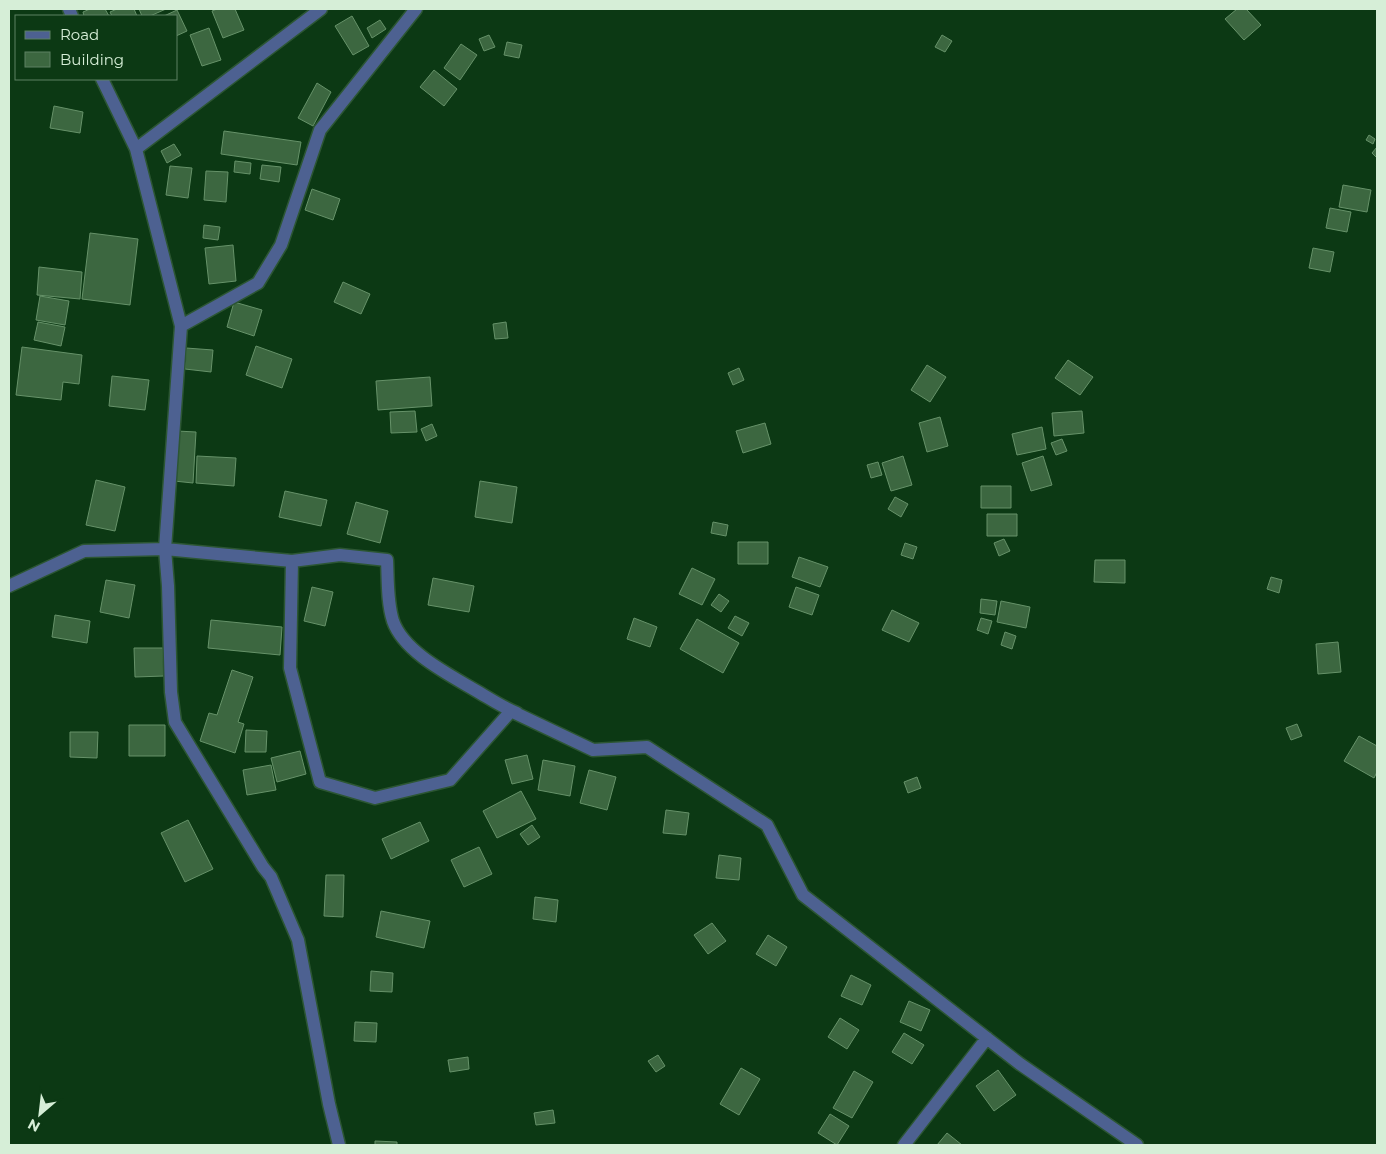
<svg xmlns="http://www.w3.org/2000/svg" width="1386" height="1154" font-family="Montserrat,sans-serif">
	<rect width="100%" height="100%" fill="#0c3914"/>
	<!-- building -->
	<path fill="#3c6740" stroke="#669269" d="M90,9H105L109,16H84L83,12Z
		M117,9H134L137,16H112L110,12Z
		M139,9H166L150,16H142Z
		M217,9H235L244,30L223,38L212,11Z
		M1237,9H1246L1261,25L1244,40L1225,19Z
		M177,10L187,31L176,36V16H164Z
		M352,16L369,46L353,55L335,26Z
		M380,20L386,29L372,38L367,28Z
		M209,28L221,60L202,66L190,35Z
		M489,35L495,47L484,51L479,39Z
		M942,35L952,41L945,52L935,47Z
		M507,42L522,45L519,58L504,55Z
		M461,44L477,55L460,80L444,68Z
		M434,70L457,89L444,106L420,87Z
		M317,83L331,92L313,126L298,118Z
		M54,106L83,112L80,133L50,128Z
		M224,131L301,142L297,165L221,154Z
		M1369,135L1375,139L1373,144L1366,140Z
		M174,144L181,155L167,163L161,151Z
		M1377,147V158L1372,153Z
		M235,161L251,163L250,174L234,172Z
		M262,165L281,167L279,182L260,179Z
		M170,166L192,168L188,198L166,195Z
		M206,171L228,172L226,202L204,200Z
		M1343,185L1371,190L1367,212L1339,207Z
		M312,189L340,199L333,220L305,210Z
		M1330,208L1351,212L1347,232L1326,228Z
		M204,225L220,227L218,240L203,238Z
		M90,233L138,239L130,305L82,299Z
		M233,245L236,281L209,284L205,248Z
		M1313,248L1334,252L1330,272L1309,268Z
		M39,267L82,272L80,299L37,295Z
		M343,282L370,294L361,314L334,302Z
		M40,296L69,301L65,325L36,320Z
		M234,302L262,310L254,336L227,327Z
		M38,322L65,327L61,346L34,340Z
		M506,322L508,338L495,339L493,324Z
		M256,346L292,359L282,388L246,375Z
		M22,347L82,355L79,384L63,382L61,400L16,395Z
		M186,348L213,350L211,372L185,369Z
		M1068,360L1093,377L1080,395L1055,378Z
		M927,365L946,377L930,402L911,390Z
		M739,368L744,380L733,385L728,373Z
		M112,376L149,380L145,410L109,406Z
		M430,377L432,406L378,410L376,381Z
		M415,411L417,432L391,433L390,412Z
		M1082,411L1084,433L1054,436L1052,413Z
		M940,417L948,446L927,452L919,423Z
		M765,423L771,444L743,453L736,431Z
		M432,424L437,436L426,441L421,429Z
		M1042,427L1046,449L1017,455L1012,434Z
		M177,431L196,432L193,483L174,481Z
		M1062,439L1067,451L1056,455L1051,443Z
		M197,456L236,458L234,486L196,483Z
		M903,456L912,485L891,491L882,463Z
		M1043,456L1052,485L1031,491L1022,463Z
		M878,462L882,475L871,478L867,465Z
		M96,480L125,487L115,531L86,525Z
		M480,481L517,487L512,523L475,517Z
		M981,486H1011V508H981Z
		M285,491L327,500L321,526L279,517Z
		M895,497L908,504L901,517L888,509Z
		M356,502L388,511L380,543L347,534Z
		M987,514H1017V536H987Z
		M713,522L728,525L726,536L711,533Z
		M1004,539L1010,551L999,556L994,543Z
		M738,542H768V564H738Z
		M905,543L917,547L913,559L901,555Z
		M799,557L828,567L820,587L792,577Z
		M1095,560H1125V583L1094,582Z
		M692,568L715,579L702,605L679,594Z
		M1271,577L1282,580L1279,593L1267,589Z
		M433,578L474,586L469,612L428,605Z
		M106,580L135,585L129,618L100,612Z
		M312,587L333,592L325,626L304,621Z
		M796,587L819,595L812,615L789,607Z
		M719,594L729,601L721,612L711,605Z
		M981,599L997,601L995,615L980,613Z
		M1001,601L1030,607L1026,628L997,622Z
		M892,610L919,623L909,642L882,630Z
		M55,615L90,621L87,643L52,637Z
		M735,616L749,623L742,636L728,628Z
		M634,618L657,627L650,647L627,639Z
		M981,618L992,621L988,634L977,630Z
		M697,619L739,643L723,673L680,649Z
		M211,620L282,627L280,655L208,648Z
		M1005,632L1016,636L1012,649L1001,645Z
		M1338,642L1341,672L1318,674L1316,644Z
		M134,648H163L164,676L135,677Z
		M232,670L253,677L238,722L244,724L235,753L200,741L209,713L217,715Z
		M1297,724L1302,736L1291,740L1286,728Z
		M129,725H165V756H129Z
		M246,730L267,731L266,752H245Z
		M70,732H98L97,758L70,757Z
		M1359,736L1377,746V772L1374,778L1344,761Z
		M300,751L306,774L277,782L271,758Z
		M527,755L533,779L512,784L505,760Z
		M543,760L575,766L570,796L538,790Z
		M271,765L276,790L247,795L243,770Z
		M589,770L616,777L607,810L580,803Z
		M917,777L921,788L908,793L904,782Z
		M521,791L536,819L497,838L483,811Z
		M666,810L689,813L686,835L663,833Z
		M188,820L213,869L185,882L161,833Z
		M420,822L429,841L391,859L382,839Z
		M532,825L540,837L528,845L520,834Z
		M479,847L492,874L464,887L451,860Z
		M719,855L741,858L739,880L716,878Z
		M326,875H344L343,917L324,916Z
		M535,897L558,900L556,922L533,919Z
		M381,911L430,921L424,948L376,937Z
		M712,923L726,941L708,954L694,935Z
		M768,935L787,947L776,966L756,954Z
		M371,971L393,973L392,992L370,991Z
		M851,975L871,985L862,1005L841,996Z
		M909,1001L930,1010L921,1031L900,1022Z
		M840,1018L859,1030L847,1049L828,1037Z
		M355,1022L377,1023L376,1042L354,1041Z
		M904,1033L924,1045L912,1064L892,1052Z
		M658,1055L665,1066L656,1072L648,1061Z
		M468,1057L469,1069L450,1072L448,1060Z
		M741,1068L760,1079L739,1115L720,1104Z
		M998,1070L1016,1095L994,1111L976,1086Z
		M854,1071L873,1082L852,1118L833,1108Z
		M553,1110L555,1123L536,1125L534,1113Z
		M830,1114L849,1126L837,1145L818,1133Z
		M947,1133L962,1145H937Z
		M375,1141L397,1142V1145H375Z"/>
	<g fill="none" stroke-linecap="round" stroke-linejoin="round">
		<!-- minor casing -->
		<g stroke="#2c5633" stroke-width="15">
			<path id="minor" d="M69,9L72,16
				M136,149L321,9
				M181,326L258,283L281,245L320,130L416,9
				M292,561L340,555L387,560C388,580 387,602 393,621C404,653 452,676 480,693C492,700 504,708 517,713
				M9,586L84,551L165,549L181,326L136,149L102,79
				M339,1145L329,1104L298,940L271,877L263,867L175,722L171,692L168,586L165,549L292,561L290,668L320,782L375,798L450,780L511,711L593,750L647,747L767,825L803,895L1020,1064L1137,1145
				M904,1145L987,1038"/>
		</g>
		<!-- minor -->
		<use href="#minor" stroke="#4d6191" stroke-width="12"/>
	</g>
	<!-- border -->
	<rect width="1386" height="1154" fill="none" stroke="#d6eed7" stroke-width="20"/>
	<!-- legend -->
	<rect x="15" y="15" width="162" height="65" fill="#0c3914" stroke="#5d8162"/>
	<rect x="25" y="31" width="25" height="8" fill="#4d6191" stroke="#5d8162"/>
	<text x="60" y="40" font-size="15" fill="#d6eed7">Road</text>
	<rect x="25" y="52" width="25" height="15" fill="#3c6740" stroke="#5d8162"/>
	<text x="60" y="65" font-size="15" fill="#d6eed7">Building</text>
	<!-- north arrow -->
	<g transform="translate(40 1114) rotate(208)" stroke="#0c3914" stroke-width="4" paint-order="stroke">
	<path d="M0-4L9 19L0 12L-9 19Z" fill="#d6eed7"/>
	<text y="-8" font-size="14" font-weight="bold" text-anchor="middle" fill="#d6eed7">N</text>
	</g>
</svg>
